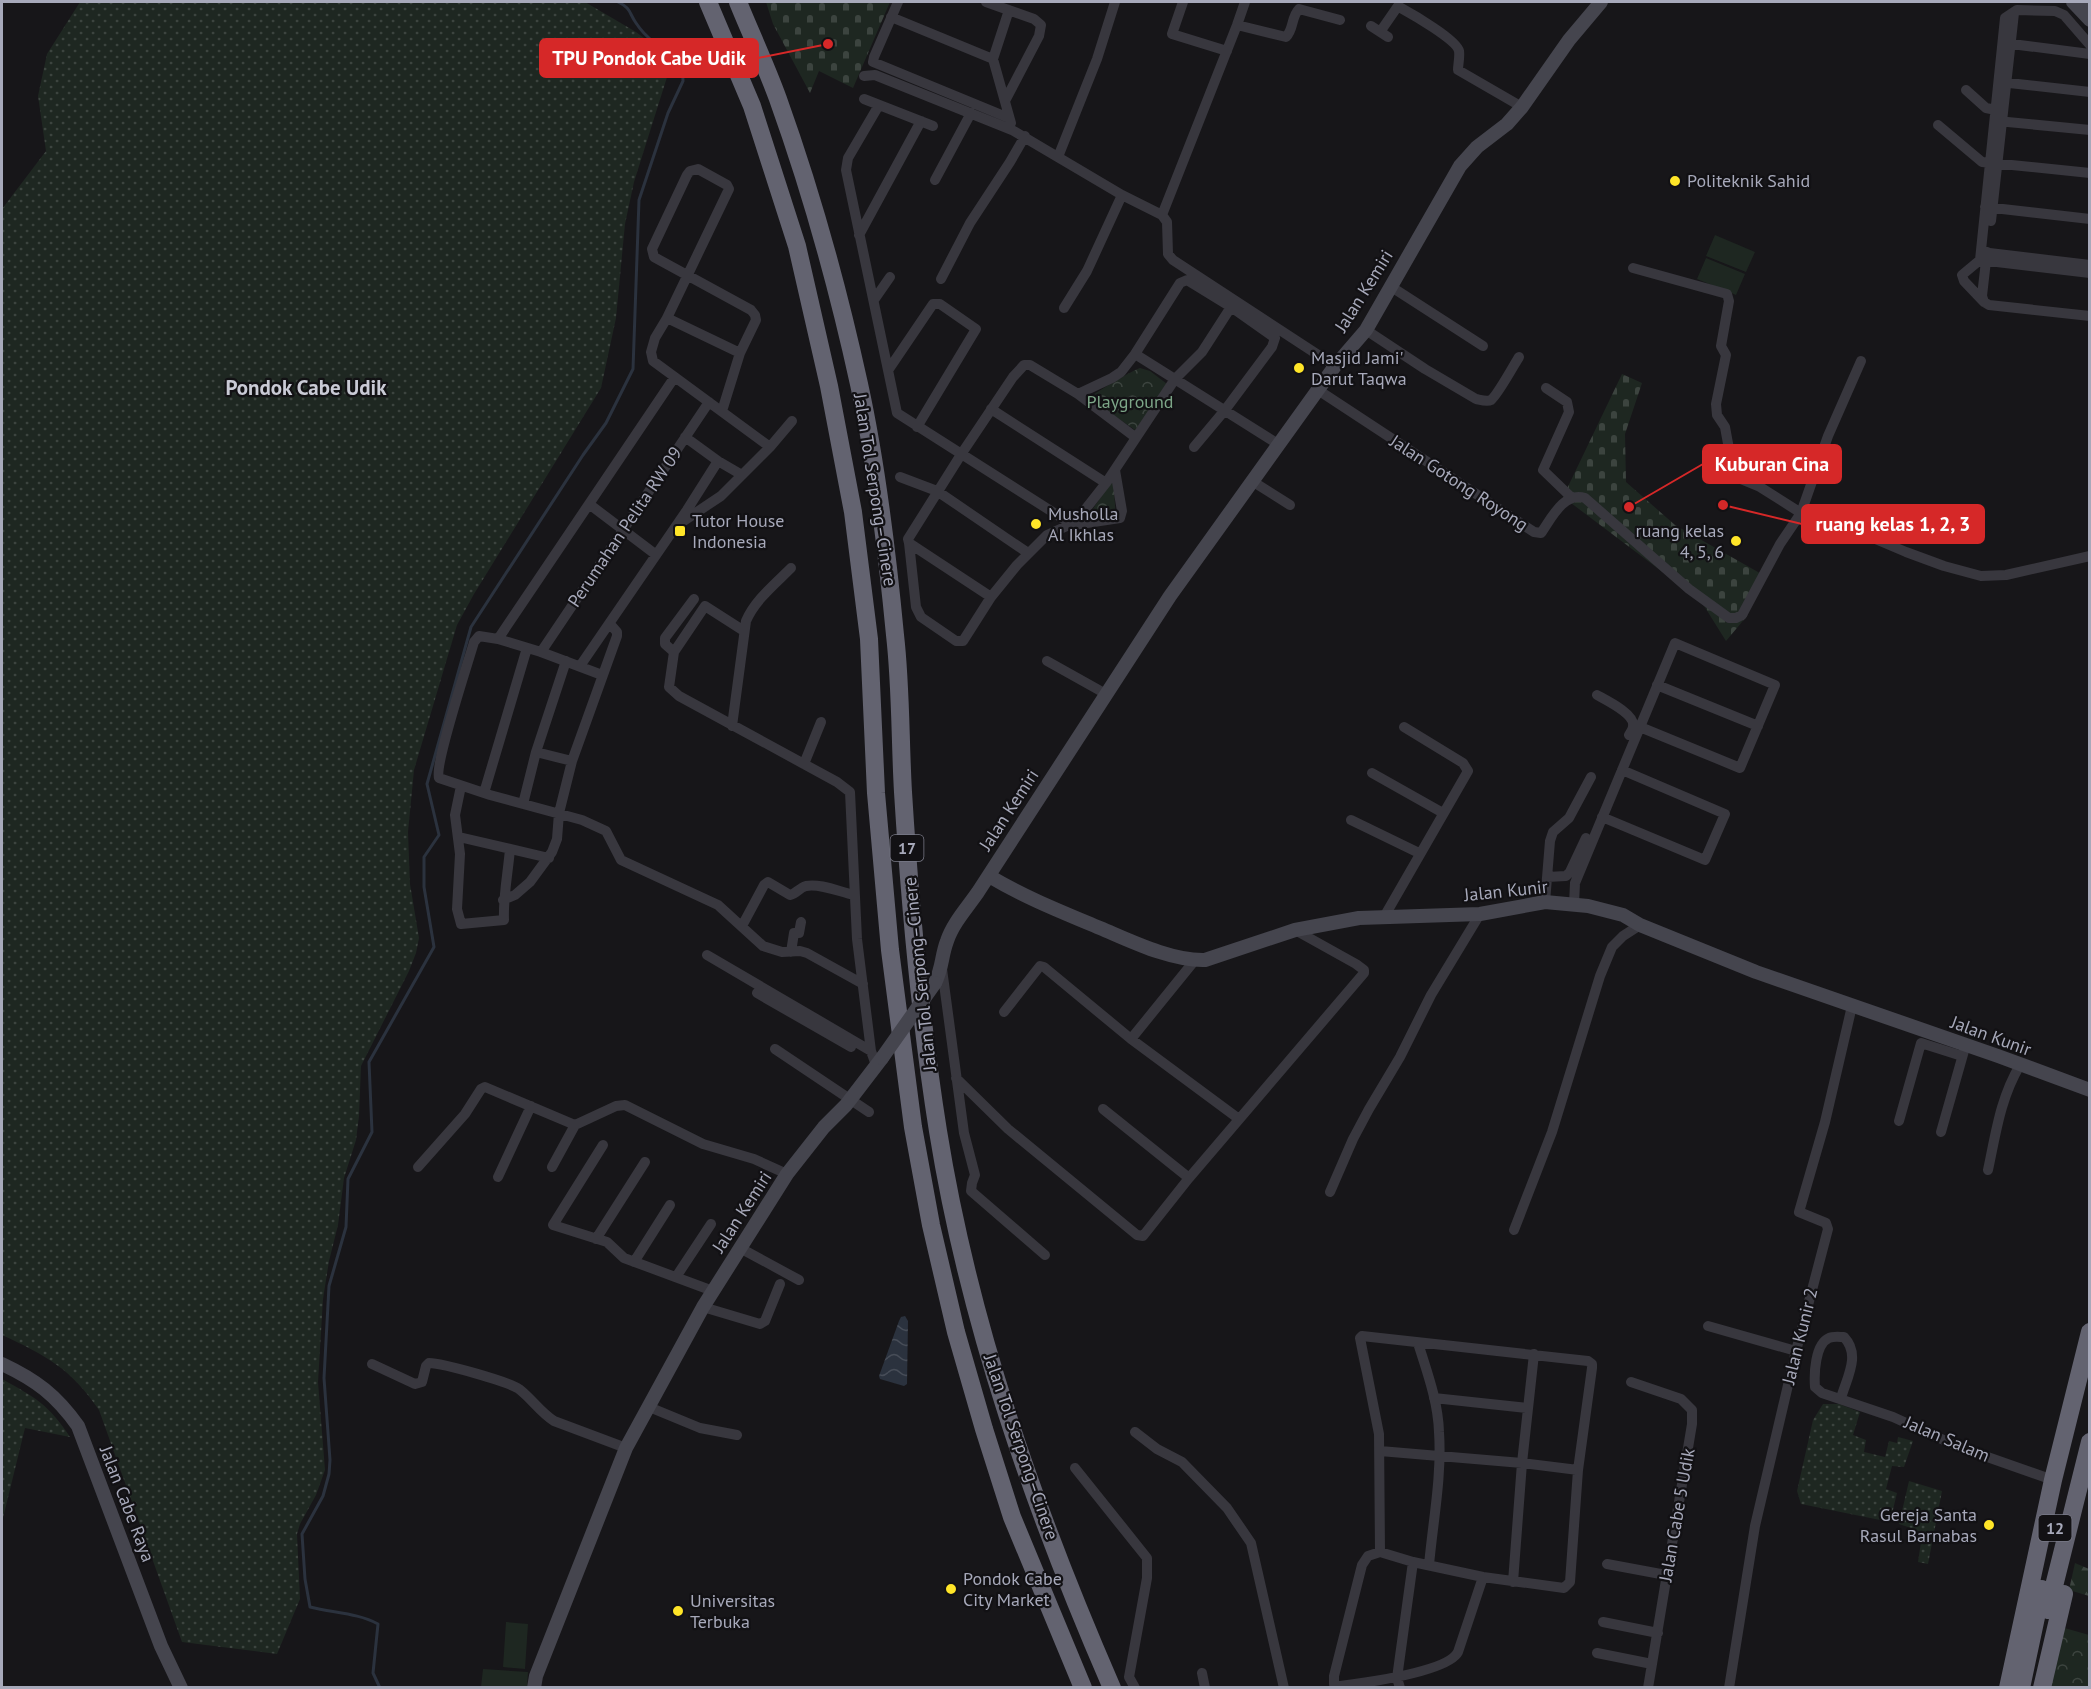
<svg xmlns="http://www.w3.org/2000/svg" width="2091" height="1689" font-family="'PT Sans',sans-serif">
	<defs>
		<pattern id="grass-dots" width="8" height="8" patternUnits="userSpaceOnUse" patternTransform="scale(1.5)"><rect width="8" height="8" fill="#1e2721"/><path d="M2 2h.1M6 6h.1" fill="none" stroke="#3c443f" stroke-width="1.8" stroke-linecap="round"/></pattern>
		<pattern id="forest-firs" width="22" height="20" patternUnits="userSpaceOnUse" patternTransform="scale(1.5)"><rect width="22" height="20" fill="#1e2721"/><path d="M5 1l3.5 6h-7zM16 11l3.5 6h-7z" fill="#3c443f"/></pattern>
		<pattern id="cemetery-stones" width="16" height="16" patternUnits="userSpaceOnUse" patternTransform="scale(1.5)"><rect width="16" height="16" fill="#1e2721"/><path d="M2 7V4a2 2 0 0 1 4 0v3zM10 15v-3a2 2 0 0 1 4 0v3z" fill="#3c443f"/></pattern>
		<pattern id="park-crowns" width="20" height="18" patternUnits="userSpaceOnUse" patternTransform="scale(1.5)"><rect width="20" height="18" fill="#1e2721"/><path d="M2 6a3 3 0 1 1 6 0M12 15a3 3 0 1 1 6 0" fill="none" stroke="#3c443f"/></pattern>
		<pattern id="water-waves" width="16" height="10" patternUnits="userSpaceOnUse" patternTransform="scale(1.5)"><rect width="16" height="10" fill="#2b323e"/><path d="M0 5q4-4 8 0t8 0" fill="none" stroke="#474d58"/></pattern>
	</defs>
	<rect width="100%" height="100%" fill="#171619"/>
	<!-- grass -->
	<path fill="url(#grass-dots)" d="M80,2H585L636,32L661,51L666,57L668,74L634,182L625,224L616,318L601,388L474,594L457,625L414,770L408,832L410,884L419,938L416,953L409,971L361,1066L359,1116L356,1140L344,1178L338,1225L329,1261L323,1299L318,1382L325,1470L316,1495L300,1524L297,1534L300,1599L277,1654L182,1642L99,1410C70,1368 47,1356 2,1335V209L46,151L38,96L47,54Z
		M2,1379C36,1398 48,1404 70,1437L25,1428L2,1522Z
		M1823,1404H1839L1860,1412L1853,1435L1866,1440L1864,1452L1885,1457L1889,1441L1897,1443L1898,1437L1913,1441L1904,1467L1892,1466L1886,1489L1897,1493L1890,1522L1801,1504L1797,1491L1813,1420Z
		M1909,1481L1942,1491L1928,1564L1918,1562L1921,1542L1914,1529L1899,1524Z"/>
	<!-- forest -->
	<path fill="url(#forest-firs)" d="M2075,1563L2089,1569V1596L2069,1590Z"/>
	<!-- cemetery -->
	<path fill="url(#cemetery-stones)" d="M766,2H890L853,88L819,71L810,93L773,24Z
		M1622,374L1642,383L1625,434L1626,482L1675,525L1765,576L1747,616L1726,641L1701,601L1563,497Z"/>
	<!-- park -->
	<path fill="url(#park-crowns)" d="M1140,368L1150,371L1167,384L1138,432L1089,398C1093,394 1135,369 1140,368Z
		M1113,479L1116,518L1084,522Z
		M2061,1627L2089,1635V1687L2046,1688Z"/>
	<!-- pitch -->
	<path fill="#1e2721" d="M1715,235L1755,252L1746,272L1706,256Z
		M1706,258L1745,274L1736,295L1697,279Z
		M506,1622L528,1624L525,1669L503,1667Z
		M483,1669L528,1672L527,1687H481Z"/>
	<!-- water -->
	<path fill="url(#water-waves)" d="M905,1316L908,1321L907,1384L904,1386L880,1379L879,1376L899,1321L901,1317Z"/>
	<g fill="none" stroke-linecap="round" stroke-linejoin="round">
		<!-- stream -->
		<path stroke="#2b323e" stroke-width="3" d="M380,1688L373,1673L378,1624C358,1613 333,1613 310,1607L305,1579L302,1534L323,1496L329,1474L330,1460L324,1378L329,1286L346,1227L348,1179L372,1132L369,1062L434,947L424,887V857L439,835L427,784L471,627L583,455L606,423L633,369L639,200L668,113L683,81L682,58C665,51 647,40 636,23C629,13 631,8 618,2"/>
		<!-- street -->
		<path stroke="#38373e" stroke-width="10" d="M898,2L874,57L873,62L1009,118
			M986,2L1034,19L1041,25L1039,36L1005,101
			M1183,2L1172,34L1227,51
			M891,17L993,59L1011,123
			M1237,25L1286,37C1294,29 1291,17 1299,9L1340,20
			M1371,26L1388,37
			M1380,32L1398,6L1401,8C1412,14 1457,40 1459,51C1460,57 1458,64 1458,70L1522,107
			M2004,43L2090,54
			M993,59L1009,10
			M864,76L875,75L1012,130L1122,195L1162,215L1167,222L1168,254L1173,260L1335,366
			M2000,82L2090,92
			M1966,90L1986,108L1996,110
			M864,99L933,126
			M879,105L848,158L846,170L897,413L1073,525L1106,483L1175,379L1202,352L1231,307
			M1997,121L2090,130
			M1938,125L1982,162L2090,173
			M1058,157L1097,59L1115,2
			M935,180L971,113
			M1985,207L2090,219
			M1162,215L1237,25L1245,2
			M1991,221L2014,13
			M859,235L921,121
			M1981,252L2090,265
			M1987,252L1982,296L1984,302L1989,305L2090,316
			M1980,260L2090,273
			M1633,268L1727,294L1729,301L1721,346L1726,355L1716,404L1717,415L1725,427L1729,449L1722,469L1726,473L1760,487L1801,513L1828,436L1861,361
			M941,279L970,223L1010,162L1025,136
			M1390,286L1483,346
			M874,300L890,277
			M1984,302L1964,281L1962,275L1980,260L2005,18L2017,10L2055,11L2064,15L2090,45
			M1064,308L1087,271L1122,195
			M667,318L740,353
			M1366,330L1425,369L1476,399C1481,400 1487,402 1491,400C1497,396 1514,365 1519,357
			M1135,354L1278,444
			M889,369L933,304H940L976,329L917,427
			M1546,388L1567,402L1569,412L1543,470L1571,497
			M1318,390L1534,532L1541,533C1551,519 1564,491 1585,498L1689,589L1729,618H1736L1742,615L1780,544L1801,513L1807,510L1906,552L1944,566L1981,576L2006,575L2090,556
			M1078,394L1135,437
			M991,409L1106,483
			M722,411L740,353L756,320L755,315L751,310L654,257L652,249L687,175L690,171L698,169L727,185L729,189L667,318L655,338L651,352L653,361L770,447
			M685,437L718,461L742,475
			M900,477L937,491L1028,553
			M1252,481L1290,505
			M589,504L655,554
			M682,522L721,496L770,447L792,421
			M909,543L916,607L921,617L956,641H963L991,597L1017,565L1047,535L1067,526L1120,518L1122,511L1115,470
			M991,597L909,543L908,539L962,453L1013,377L1024,365H1030L1078,394L1112,378L1121,372L1135,354L1180,283L1187,280L1231,307L1275,338L1272,347L1225,410L1194,447
			M744,631L705,606L674,652L669,687L679,696L837,782L850,792L857,939L871,1051L876,1065
			M498,639L674,378
			M541,652L709,402
			M674,652L665,644V638L694,599
			M1047,661L1106,694
			M580,666L687,510L718,461
			M602,675L541,652L498,639L479,636L474,642C468,663 434,765 439,778L490,795L582,820L606,831L621,860L718,905L763,946L782,952L800,951L807,953L863,984
			M1657,685L1758,726
			M1597,695C1606,700 1635,714 1633,726C1633,729 1631,732 1629,735
			M732,726L746,621C755,600 775,584 791,568
			M536,752L572,761
			M804,764L821,722
			M1372,773L1443,813
			M461,786L455,815L460,854L457,909L461,924L504,920C503,896 508,873 510,849
			M484,793L527,648
			M523,804L536,752L566,661
			M1602,817L1705,860L1725,814L1622,770
			M1351,820L1419,853
			M459,837L549,858
			M1547,877L1566,876L1570,872L1586,838
			M503,900L515,895L530,882L552,852L557,839L559,813L572,761L617,636V632L610,624
			M1545,902L1550,841L1553,832L1569,818L1591,777
			M1574,904L1575,883L1675,643L1775,685L1740,768L1640,727
			M1384,917L1468,771L1463,763L1404,727
			M742,926L764,885L768,882L790,895C796,894 799,888 806,886C820,883 840,892 854,895
			M791,952L794,933H799L801,922
			M707,955L871,1051
			M942,969L964,1133L975,1175L972,1183L971,1191L1045,1255
			M757,993L851,1047
			M1004,1012L1040,966L1044,967L1131,1039L1239,1119
			M1131,1039L1195,960
			M775,1049L869,1112
			M956,1078L1008,1129L1137,1235L1143,1236L1189,1178L1364,973V970L1356,964L1295,930
			M1103,1109L1189,1178
			M1899,1121L1921,1043L1962,1056
			M1941,1132L1964,1051
			M603,1145L553,1225L607,1242L624,1258L713,1291
			M418,1167L465,1114L481,1089L485,1087L575,1125L616,1106L625,1105L703,1144L754,1159L787,1174
			M552,1167L575,1125
			M1988,1170C1996,1133 2000,1099 2020,1065
			M498,1177L531,1106
			M1330,1192L1353,1139L1369,1109L1400,1057L1431,995L1480,914
			M1514,1230L1552,1132L1600,976L1612,947L1623,936L1640,925
			M596,1239L645,1162
			M740,1248L799,1280
			M634,1262L670,1205
			M676,1277L711,1224
			M703,1307L760,1324L765,1321L780,1284
			M1708,1326L1796,1351
			M1418,1343C1427,1372 1438,1401 1439,1432C1442,1476 1433,1521 1429,1565
			M372,1364L415,1384L422,1382L426,1366L429,1363C443,1363 509,1382 519,1389C532,1399 540,1412 554,1421L626,1448
			M1631,1382L1681,1399L1692,1410V1424L1648,1688
			M1434,1398L1527,1408
			M1841,1398C1847,1377 1861,1355 1844,1337C1840,1337 1833,1336 1829,1338C1815,1344 1814,1374 1815,1387L1822,1393L1893,1417L1959,1447L2053,1480
			M649,1407L700,1428L737,1435
			M1135,1432L1157,1449L1182,1462L1227,1508L1251,1543L1284,1688
			M1380,1451L1522,1463L1534,1354
			M1075,1468L1147,1558V1578L1129,1677L1135,1688
			M1380,1552L1379,1434L1360,1338L1362,1336L1588,1361L1592,1364V1368L1578,1470L1570,1582L1564,1588L1483,1577L1413,1562L1380,1552L1368,1556L1362,1565L1334,1676V1684L1340,1686C1363,1683 1448,1672 1458,1652L1483,1577
			M1607,1564L1666,1575
			M1513,1582L1522,1463L1578,1470
			M1603,1622L1658,1633
			M1597,1653L1652,1664
			M1202,1673L1205,1688
			M1400,1688L1397,1678L1413,1562
			M1729,1688L1755,1526L1796,1351L1828,1229L1826,1223L1799,1212L1825,1122L1852,1006"/>
		<!-- secondary -->
		<path stroke="#45454e" stroke-width="14" d="M2073,2L2090,20
			M2087,2L2090,4
			M989,876C1024,897 1062,912 1100,928C1131,941 1171,961 1205,960L1295,930L1359,918L1480,914L1545,902L1588,906L1623,915L1640,925L1756,972L1998,1056L2090,1090
			M935,983C943,966 941,957 947,941C953,923 967,908 978,892L1170,596L1335,366L1366,330L1460,166L1477,147L1507,124L1522,107L1569,40L1601,2
			M2,1364C36,1380 56,1395 78,1426L161,1646L181,1688
			M534,1688L536,1676L626,1448L703,1307L787,1174L824,1127L846,1105L882,1058"/>
		<!-- highway -->
		<path stroke="#636370" stroke-width="18" d="M708,2L752,106L797,246L829,386L853,512L869,639L876,793L890,950L913,1127L931,1225L956,1332L984,1429L1012,1517L1083,1688
			M738,2C751,34 766,66 778,99C811,191 838,288 859,384C877,466 887,551 895,635C901,687 900,740 903,792C910,905 920,1018 938,1131C969,1324 1034,1509 1112,1688
			M2048,1610L2090,1442
			M2008,1688L2053,1480L2090,1332
			M2021,1688L2042,1589
			M2042,1688L2064,1594"/>
		<!-- secondary-bridge -->
		<path stroke="#45454e" stroke-width="14" d="M882,1058L935,983"/>
	</g>
	<!-- markers -->
	<g fill="#ffe528" stroke="#121114" stroke-width="2">
		<circle cx="1675" cy="181" r="6"/>
		<circle cx="1299" cy="368" r="6"/>
		<circle cx="1036" cy="524" r="6"/>
		<rect x="674" y="525" width="12" height="12" rx="3"/>
		<circle cx="1736" cy="541" r="6"/>
		<circle cx="1989" cy="1525" r="6"/>
		<circle cx="951" cy="1589" r="6"/>
		<circle cx="678" cy="1611" r="6"/>
	</g>
	<g text-anchor="middle" stroke-width="4.5" stroke-linejoin="round" paint-order="stroke">
		<!-- shield labels -->
		<g fill="#121114" stroke="#7a7b88" stroke-width="1.5">
			<rect x="890.5" y="835" width="33" height="26" rx="4.5"/>
			<rect x="2038.5" y="1515" width="33" height="26" rx="4.5"/>
		</g>
		<g font-size="16" font-weight="bold" fill="#a7a9ba">
			<text x="907" y="854">17</text>
			<text x="2055" y="1534">12</text>
		</g>
		<!-- poi labels -->
		<g font-size="18" fill="#a7a9ba" stroke="#121114" text-anchor="start">
			<text x="1687" y="187">Politeknik Sahid</text>
			<text x="1311" y="364">Masjid Jami'<tspan x="1311" dy="21">Darut Taqwa</tspan></text>
			<text x="1048" y="520">Musholla<tspan x="1048" dy="21">Al Ikhlas</tspan></text>
			<text x="692" y="527">Tutor House<tspan x="692" dy="21">Indonesia</tspan></text>
			<text x="1724" y="537" text-anchor="end">ruang kelas<tspan x="1724" dy="21">4, 5, 6</tspan></text>
			<text x="1977" y="1521" text-anchor="end">Gereja Santa<tspan x="1977" dy="21">Rasul Barnabas</tspan></text>
			<text x="963" y="1585">Pondok Cabe<tspan x="963" dy="21">City Market</tspan></text>
			<text x="690" y="1607">Universitas<tspan x="690" dy="21">Terbuka</tspan></text>
		</g>
		<!-- street labels -->
		<g font-size="18" fill="#a7a9ba" stroke="#121114">
			<text transform="translate(1364 291) rotate(-58)" y="6">Jalan Kemiri</text>
			<text transform="translate(1459 483) rotate(33)" y="6">Jalan Gotong Royong</text>
			<text transform="translate(875 490) rotate(81)" y="6">Jalan Tol Serpong–Cinere</text>
			<text transform="translate(625 527) rotate(-56)" y="6">Perumahan Pelita RW 09</text>
			<text transform="translate(1009 810) rotate(-57)" y="6">Jalan Kemiri</text>
			<text transform="translate(1506 891) rotate(-6)" y="6">Jalan Kunir</text>
			<text transform="translate(920 974) rotate(-96)" y="6">Jalan Tol Serpong–Cinere</text>
			<text transform="translate(1991 1036) rotate(20)" y="6">Jalan Kunir</text>
			<text transform="translate(742 1212) rotate(-57)" y="6">Jalan Kemiri</text>
			<text transform="translate(1800 1336) rotate(-76)" y="6">Jalan Kunir 2</text>
			<text transform="translate(1947 1439) rotate(23)" y="6">Jalan Salam</text>
			<text transform="translate(1021 1447) rotate(71)" y="6">Jalan Tol Serpong–Cinere</text>
			<text transform="translate(127 1504) rotate(69)" y="6">Jalan Cabe Raya</text>
			<text transform="translate(1677 1515) rotate(-80)" y="6">Jalan Cabe 5 Udik</text>
		</g>
		<!-- park labels -->
		<g font-size="18" fill="#7da688" stroke="#121114">
			<text x="1130" y="408">Playground</text>
		</g>
		<!-- quarter labels -->
		<g font-size="21" font-weight="bold" fill="#c9cad5" stroke="#121114">
			<text x="306" y="395">Pondok Cabe Udik</text>
		</g>
	</g>
	<!-- callouts -->
	<path fill="none" stroke="#d62828" stroke-width="2" d="M828 44L758 58M1629 507L1703 464M1723 505L1802 524"/>
	<g fill="#d62828" stroke="#121114" stroke-width="2">
		<circle cx="828" cy="44" r="6"/>
		<circle cx="1629" cy="507" r="6"/>
		<circle cx="1723" cy="505" r="6"/>
	</g>
	<g fill="#d62828" stroke="#d62828" stroke-width="2">
		<rect x="540" y="39" width="218" height="38" rx="6"/>
		<rect x="1703" y="445" width="138" height="38" rx="6"/>
		<rect x="1802" y="505" width="182" height="38" rx="6"/>
	</g>
	<g font-size="20" text-anchor="middle" font-weight="bold" fill="#fff">
		<text x="649" y="65">TPU Pondok Cabe Udik</text>
		<text x="1772" y="471">Kuburan Cina</text>
		<text x="1893" y="531">ruang kelas 1, 2, 3</text>
	</g>
	<!-- border -->
	<rect width="2091" height="1689" fill="none" stroke="#a7a9ba" stroke-width="6"/>
</svg>
